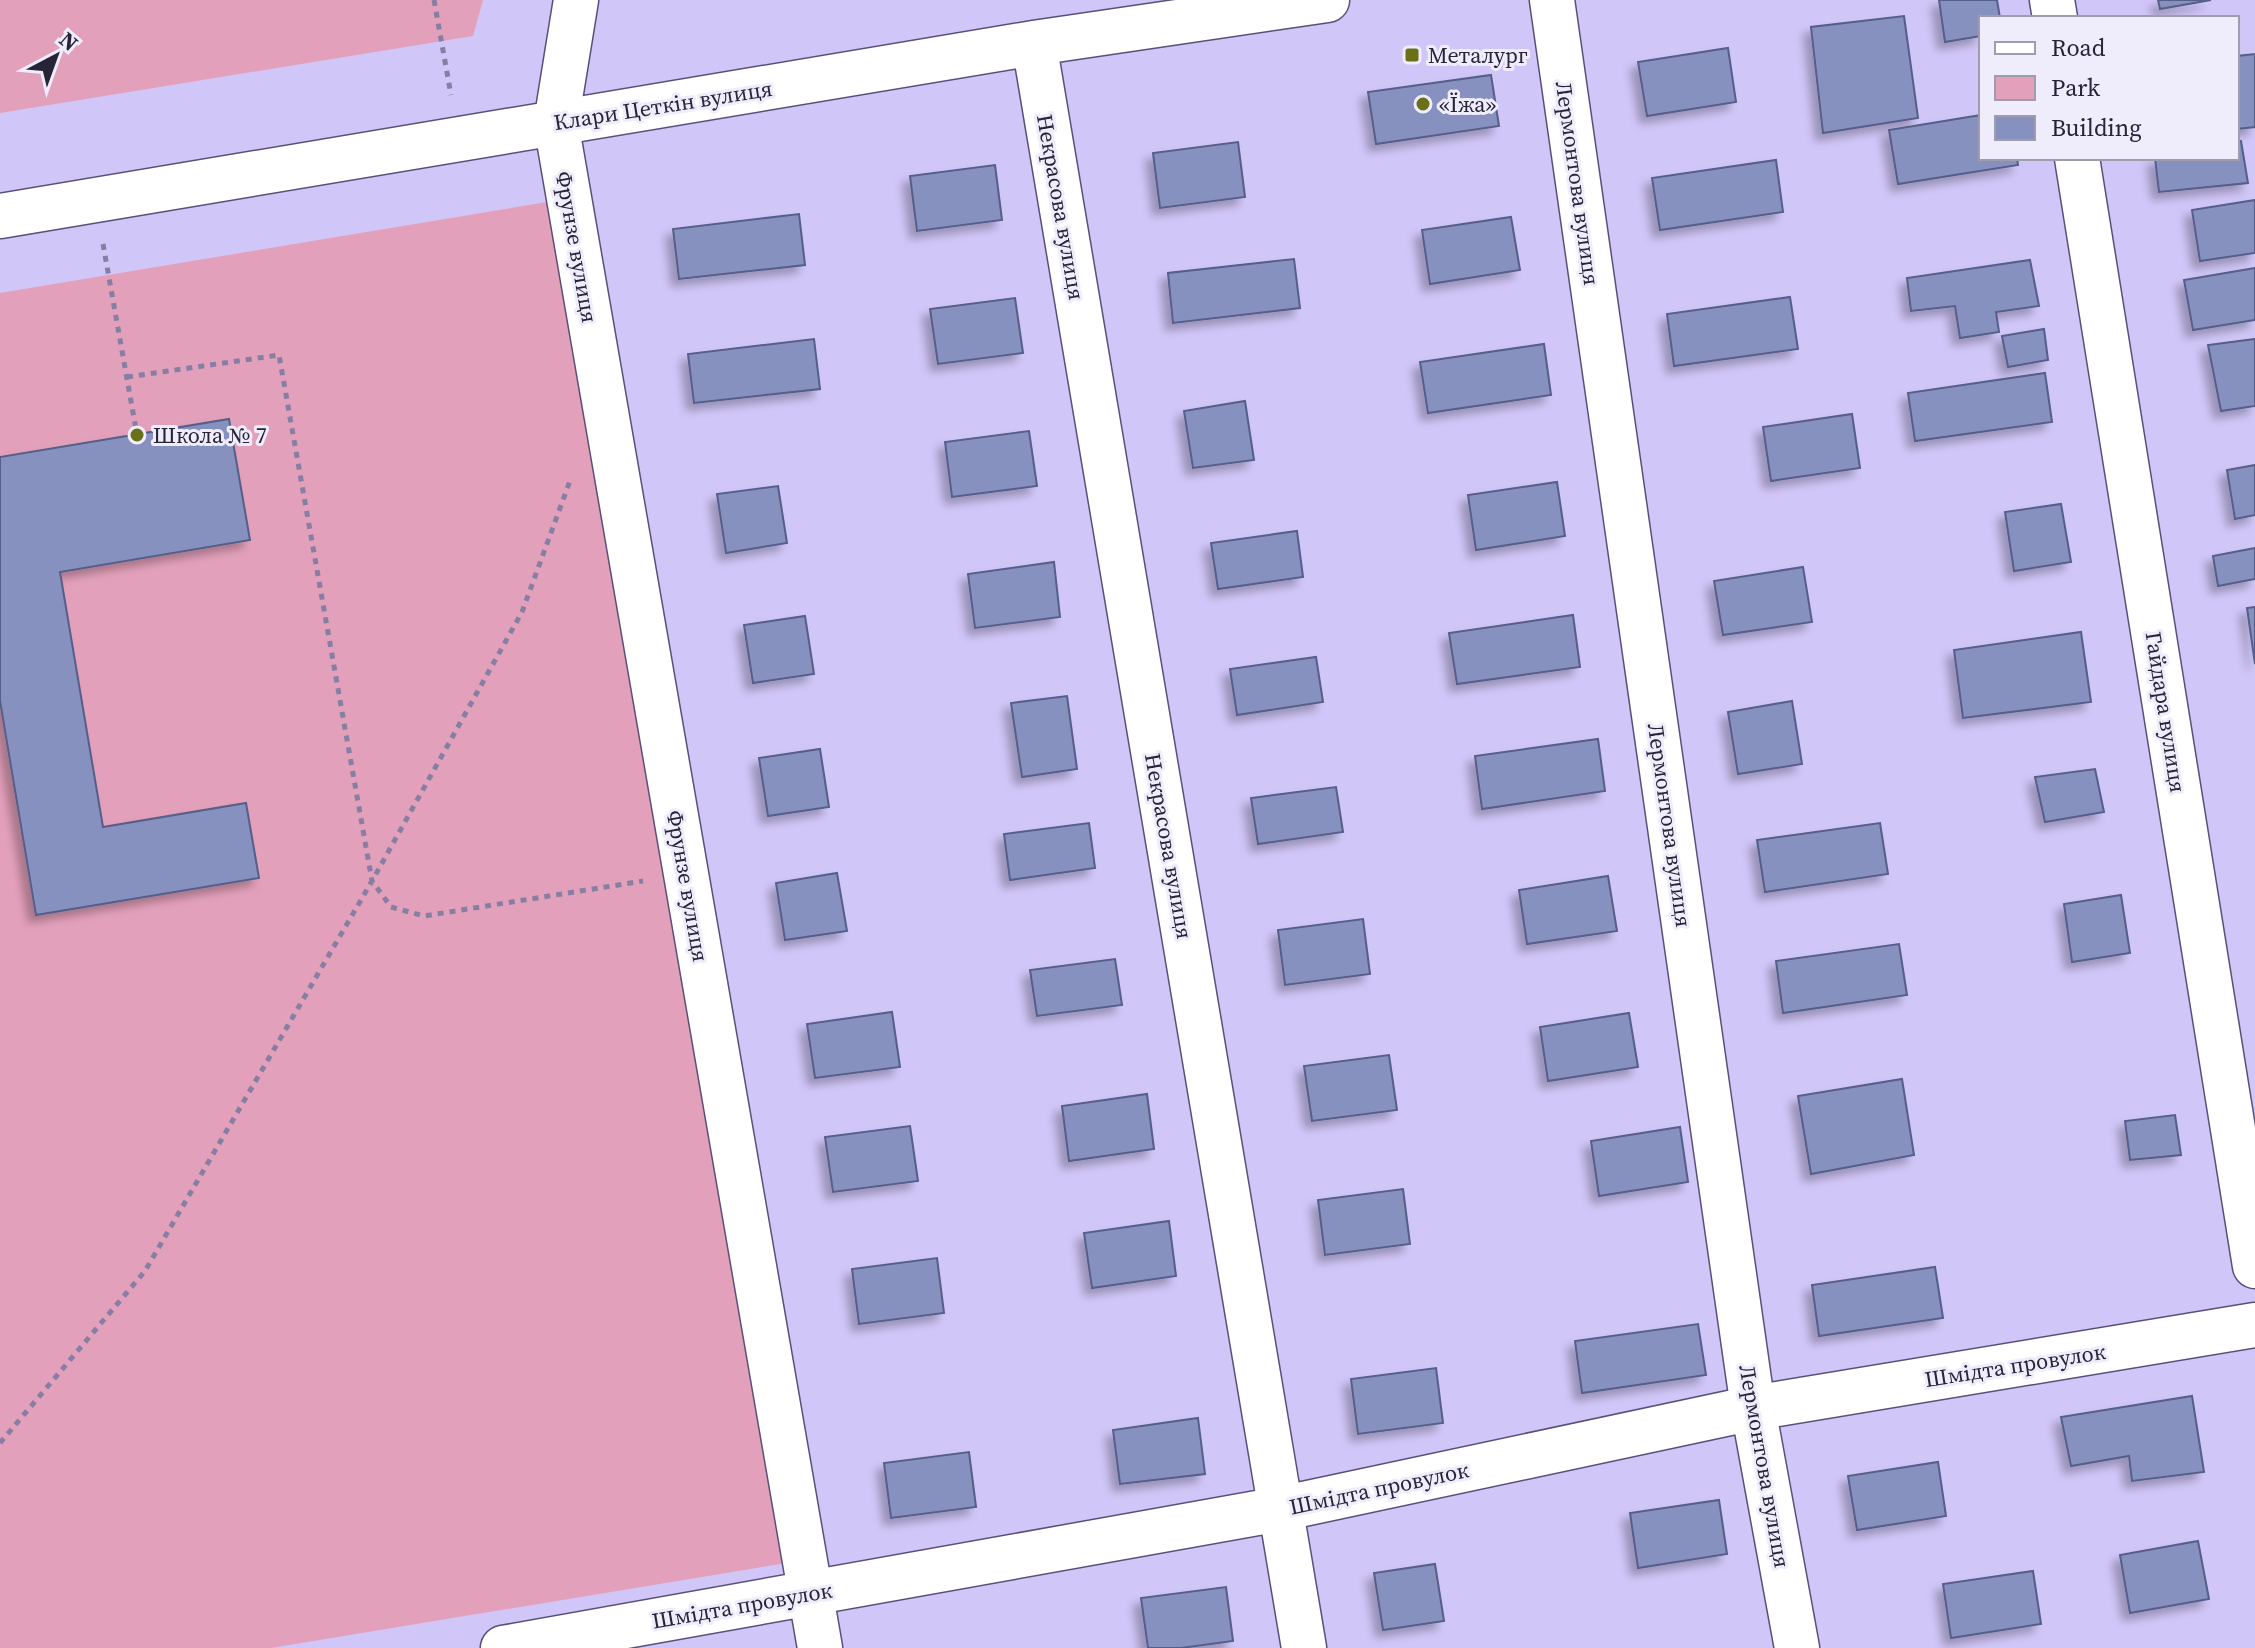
<svg xmlns="http://www.w3.org/2000/svg" width="2255" height="1648" font-family="'Source Serif 4',serif">
	<defs>
		<filter id="shadow"><feDropShadow dx="-7" dy="7" stdDeviation="4" flood-color="#0004"/></filter>
	</defs>
	<rect width="100%" height="100%" fill="#d0c6f8"/>
	<!-- green -->
	<path fill="#e3a0ba" d="M0,0H483L473,36L0,113Z
		M559,200L786,1563L271,1648H0V293Z"/>
	<!-- building -->
	<path fill="#8791bf" stroke="#555e89" stroke-width="2" filter="url(#shadow)" d="M1939,0H1997L2000,18H1981V36L1945,42Z
		M2158,0H2211L2160,9Z
		M1904,16L1918,118L1823,133L1811,27Z
		M1728,48L1736,102L1647,116L1638,62Z
		M2255,54V127L2237,129V56Z
		M1491,75L1499,126L1376,144L1368,92Z
		M1981,115V158H2017L2018,165L1898,184L1889,130Z
		M2241,141L2248,183L2159,192L2155,158H2237V142Z
		M1238,142L1245,197L1160,208L1153,153Z
		M1776,160L1783,212L1660,230L1652,178Z
		M995,165L1002,220L917,231L910,176Z
		M2255,200V253L2200,261L2192,210Z
		M799,214L805,265L679,279L673,229Z
		M1511,217L1520,270L1430,284L1422,230Z
		M1294,259L1300,308L1173,323L1168,273Z
		M2030,260L2039,306L1996,312L1999,332L1960,338L1955,306L1911,311L1907,278Z
		M2255,268V320L2193,330L2184,280Z
		M1790,297L1798,349L1674,366L1667,314Z
		M1015,298L1023,353L938,364L930,309Z
		M2044,329L2048,360L2008,367L2002,336Z
		M814,339L820,389L694,403L688,354Z
		M2255,339V406L2221,411L2208,345Z
		M1544,344L1551,395L1428,413L1420,362Z
		M2045,373L2052,422L1915,441L1908,393Z
		M1245,401L1254,460L1193,468L1184,411Z
		M1852,414L1860,468L1771,481L1763,427Z
		M229,419L250,540L60,572L103,827L246,803L259,878L36,915L0,701V457Z
		M1029,431L1037,486L952,497L945,442Z
		M2255,465V515L2235,519L2227,470Z
		M1557,482L1565,536L1476,550L1468,495Z
		M778,486L787,543L726,553L717,494Z
		M2061,504L2071,562L2014,571L2005,512Z
		M1297,531L1303,577L1218,589L1211,543Z
		M2255,548V579L2218,586L2213,556Z
		M1054,562L1060,617L975,628L968,574Z
		M1803,567L1812,622L1723,635L1714,581Z
		M2255,607V664L2247,608Z
		M1573,615L1580,667L1457,684L1449,633Z
		M805,616L814,674L753,683L744,625Z
		M2081,632L2091,702L1963,718L1954,650Z
		M1316,657L1323,702L1237,715L1230,669Z
		M1067,696L1077,769L1022,777L1011,703Z
		M1792,701L1802,764L1738,774L1728,712Z
		M1598,739L1605,791L1482,809L1475,756Z
		M820,749L829,807L768,816L759,758Z
		M2095,769L2104,812L2045,822L2035,777Z
		M1336,787L1343,832L1258,844L1251,798Z
		M1089,823L1095,868L1010,880L1004,834Z
		M1880,823L1888,874L1765,892L1757,840Z
		M837,873L847,931L785,940L776,883Z
		M1608,876L1617,931L1527,944L1519,890Z
		M2121,895L2130,953L2072,962L2064,904Z
		M1363,919L1370,974L1285,985L1278,930Z
		M1899,944L1907,995L1783,1013L1776,961Z
		M1115,959L1122,1005L1037,1016L1030,970Z
		M892,1012L900,1067L815,1078L807,1024Z
		M1629,1013L1638,1067L1548,1081L1540,1027Z
		M1389,1055L1397,1110L1312,1121L1304,1066Z
		M1902,1079L1914,1155L1811,1174L1798,1096Z
		M1147,1094L1154,1149L1069,1161L1062,1106Z
		M2175,1115L2181,1155L2130,1160L2125,1121Z
		M910,1126L918,1181L833,1192L825,1137Z
		M1680,1127L1688,1182L1599,1196L1591,1141Z
		M1403,1189L1410,1244L1325,1255L1318,1200Z
		M1169,1221L1176,1276L1092,1288L1084,1233Z
		M937,1258L944,1313L859,1324L852,1269Z
		M1935,1267L1943,1318L1819,1336L1812,1285Z
		M1698,1324L1706,1375L1582,1393L1575,1341Z
		M1436,1368L1443,1423L1358,1434L1351,1379Z
		M2192,1396L2204,1472L2132,1481L2129,1456L2071,1466L2061,1417Z
		M1198,1418L1205,1474L1120,1484L1113,1430Z
		M969,1452L976,1507L891,1518L884,1463Z
		M1938,1462L1946,1516L1857,1530L1848,1476Z
		M1719,1500L1727,1554L1638,1568L1630,1513Z
		M2198,1541L2209,1599L2130,1613L2120,1555Z
		M1435,1564L1444,1621L1383,1630L1374,1573Z
		M2033,1571L2041,1624L1951,1638L1943,1584Z
		M1226,1587L1233,1641L1181,1648H1148L1141,1598Z"/>
	<g fill="none" stroke-linecap="round" stroke-linejoin="round">
		<!-- minor casing -->
		<g stroke="#5a4f7a" stroke-width="47">
			<path id="minor" d="M576,0L556,123L820,1648
				M1552,0L1753,1408L1797,1648
				M2052,0L2055,18
				M1034,43L1304,1648
				M2077,158L2255,1266
				M0,216L1034,43L1327,0
				M503,1648L1280,1509L1753,1408L2255,1325"/>
		</g>
		<!-- path -->
		<path stroke="#867fa3" stroke-width="5" stroke-dasharray="6 6" stroke-linecap="butt" d="M434,0L451,95
			M103,244L137,435
			M127,377L279,355L372,881L391,907L424,916L643,881
			M0,1443L145,1271L372,881L522,612L571,478"/>
		<!-- minor -->
		<use href="#minor" stroke="#fff" stroke-width="44"/>
	</g>
	<!-- markers -->
	<g fill="#697018" stroke="#efecfc" stroke-width="3">
		<rect x="1404" y="47" width="16" height="16" rx="4"/>
		<circle cx="1423" cy="104" r="8"/>
		<circle cx="137" cy="435" r="8"/>
	</g>
	<g text-anchor="middle" stroke-width="6" stroke-linejoin="round" paint-order="stroke">
		<!-- poi labels -->
		<g font-size="22" fill="#282437" stroke="#efecfc" text-anchor="start">
			<text x="1428" y="63">Металург</text>
			<text x="1439" y="112">«Їжа»</text>
			<text x="153" y="443">Школа № 7</text>
		</g>
		<!-- street labels -->
		<g font-size="22" fill="#282437" stroke="#efecfc">
			<text transform="translate(663 105) rotate(-9)" y="8">Клари Цеткін вулиця</text>
			<text transform="translate(1578 183) rotate(82)" y="8">Лермонтова вулиця</text>
			<text transform="translate(1061 207) rotate(80)" y="8">Некрасова вулиця</text>
			<text transform="translate(577 247) rotate(80)" y="8">Фрунзе вулиця</text>
			<text transform="translate(2166 712) rotate(81)" y="8">Гайдара вулиця</text>
			<text transform="translate(1670 825) rotate(82)" y="8">Лермонтова вулиця</text>
			<text transform="translate(1169 846) rotate(80)" y="8">Некрасова вулиця</text>
			<text transform="translate(688 886) rotate(80)" y="8">Фрунзе вулиця</text>
			<text transform="translate(2015 1365) rotate(-9)" y="8">Шмідта провулок</text>
			<text transform="translate(1765 1466) rotate(80)" y="8">Лермонтова вулиця</text>
			<text transform="translate(1379 1488) rotate(-12)" y="8">Шмідта провулок</text>
			<text transform="translate(742 1605) rotate(-10)" y="8">Шмідта провулок</text>
		</g>
	</g>
	<!-- legend -->
	<rect x="1979" y="16" width="260" height="144" fill="#efecfc" stroke="#9f9cad" stroke-width="2"/>
	<rect x="1995" y="42" width="40" height="12" fill="#ffffff" stroke="#9f9cad" stroke-width="2"/>
	<text x="2051" y="56" font-size="24" fill="#282437">Road</text>
	<rect x="1995" y="76" width="40" height="24" fill="#e3a0ba" stroke="#9f9cad" stroke-width="2"/>
	<text x="2051" y="96" font-size="24" fill="#282437">Park</text>
	<rect x="1995" y="116" width="40" height="24" fill="#8791bf" stroke="#9f9cad" stroke-width="2"/>
	<text x="2051" y="136" font-size="24" fill="#282437">Building</text>
	<!-- north arrow -->
	<g transform="translate(56 56) rotate(41)" stroke="#efecfc" stroke-width="6" paint-order="stroke">
	<path d="M0-6L14 30L0 20L-14 30Z" fill="#282437"/>
	<text y="-12" font-size="22" font-weight="bold" text-anchor="middle" fill="#282437">N</text>
	</g>
</svg>
